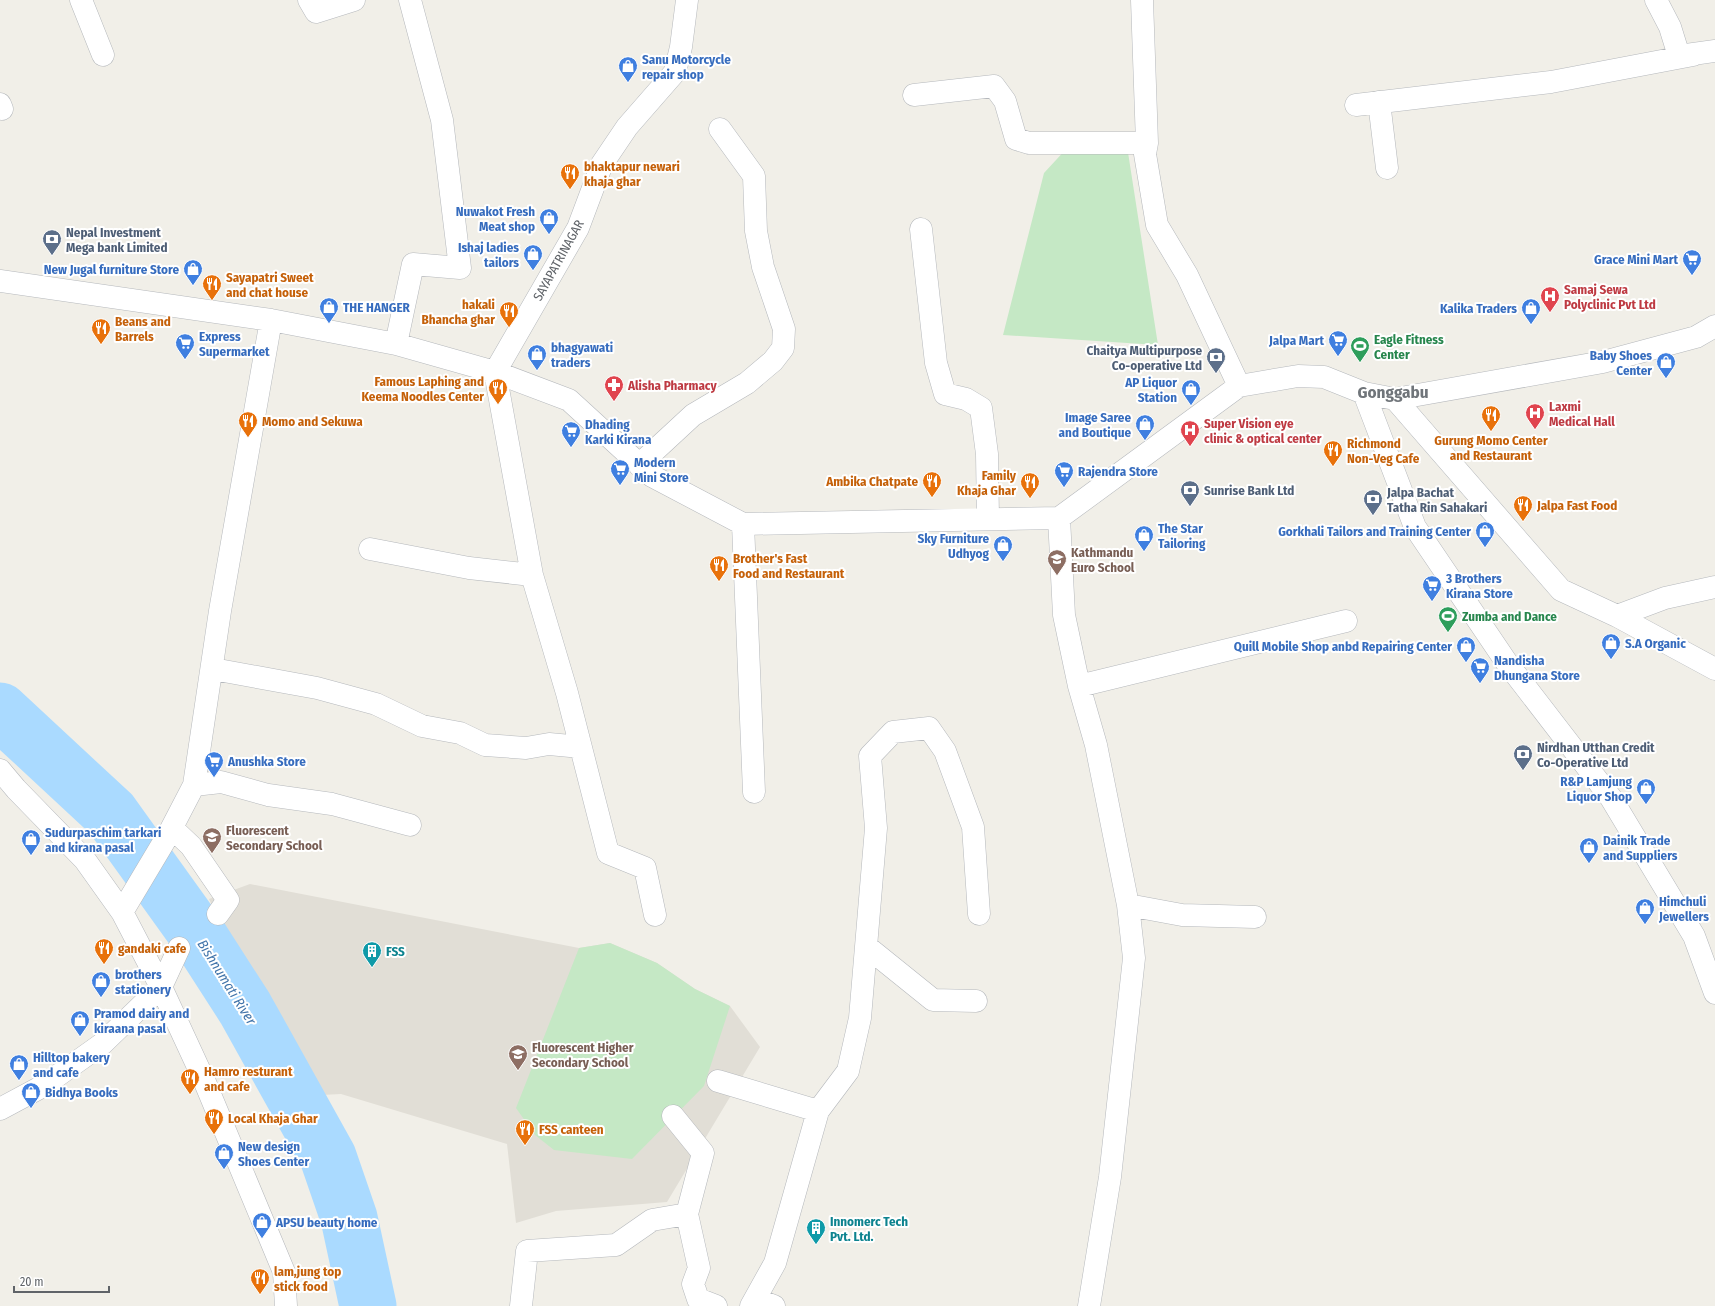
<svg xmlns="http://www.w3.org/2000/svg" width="1715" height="1306" font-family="'Fira Sans Condensed',sans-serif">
	<rect width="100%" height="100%" fill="#f1efe8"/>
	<!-- education -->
	<path fill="#e1ded6" d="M250,884L579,948L610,943L657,963L695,989L730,1006L760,1047L667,1202L556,1211L516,1223L507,1144L341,1094L302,1096L209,899Z"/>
	<!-- green -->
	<path fill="#c5e8c5" d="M1127,146L1158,345L1003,335L1044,173L1068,147Z
		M610,943L657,963L695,989L730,1006L704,1086L632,1159L554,1150L535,1135L516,1108L579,948Z"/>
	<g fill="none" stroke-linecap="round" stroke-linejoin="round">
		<!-- river -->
		<path stroke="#aadaff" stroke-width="57" d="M0,711L111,814L200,938L245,1008L328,1157L349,1218L368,1306"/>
		<!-- minor casing -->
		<g stroke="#b5b8bc" stroke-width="23">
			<path id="minor" d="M81,0L103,55
				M309,0L316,12L354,0
				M1142,0L1147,143L1145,154L1157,225L1187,275L1239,386
				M1656,0L1670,27L1679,56L1715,51
				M914,95L994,86L1005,101L1016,139L1029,143H1147
				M1379,102L1387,168
				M0,104L2,109
				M1356,105L1551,82L1693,55
				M921,229L936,363L945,394L966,399L981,408L987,454L988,519
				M0,281L271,320L396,344L495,372L569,400L652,476L743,524L1059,518L1239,386L1298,376L1324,377L1364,393L1395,399L1603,362L1696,337L1715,326
				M396,344L413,264L460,268L442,120L410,0
				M1364,393L1415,527L1507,663L1611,798L1694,936L1715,993
				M1395,399L1561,590L1617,616L1715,669
				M639,465L693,415L747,383L773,361L783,348L784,329L763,267L756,231L754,176L720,129
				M1059,518L1064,615L1079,686L1096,745L1128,905L1134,958L1110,1177L1089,1306
				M743,524L754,792
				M370,549L469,568L532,575
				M1617,616L1665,598L1715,587
				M213,669L317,688L376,704L422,726L460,733L485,745L526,748L549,744L581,747
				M1079,686L1346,621
				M0,770L16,789L85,860L122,912L161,987L204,1080L284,1272L286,1306
				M194,785L221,782L268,795L332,804L410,825
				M172,828L191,846L228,900L218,914
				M1128,905L1182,915L1255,917
				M122,912L168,835L194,785L220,611L271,320
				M655,915L645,868L608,853L567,693L532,575L495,372L578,228L602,164L627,127L675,72L681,47L687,0
				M866,946L933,1000L976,1001
				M718,1081L818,1111
				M0,1109L43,1086L102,1044L161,987L179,948
				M687,1214L699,1268L693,1284L698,1299L716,1306
				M755,1299L774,1306
				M521,1306L527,1251L616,1245L652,1220L687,1214L703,1153L673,1116
				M751,1306L775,1263L818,1111L848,1071L860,1018L876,828L870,756L893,732L929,728L945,751L973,827L979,914"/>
		</g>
		<!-- minor -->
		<use href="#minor" stroke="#fff" stroke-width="22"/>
	</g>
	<!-- icons -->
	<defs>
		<g id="shop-pin" transform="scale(1)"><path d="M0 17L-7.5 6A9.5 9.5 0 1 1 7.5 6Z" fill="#3f7fe0" stroke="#fff"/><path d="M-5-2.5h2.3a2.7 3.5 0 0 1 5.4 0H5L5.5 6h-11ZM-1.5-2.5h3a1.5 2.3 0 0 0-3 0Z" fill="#fff"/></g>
		<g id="restaurant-pin" transform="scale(1)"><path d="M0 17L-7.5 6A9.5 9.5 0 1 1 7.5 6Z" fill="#e8710a" stroke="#fff"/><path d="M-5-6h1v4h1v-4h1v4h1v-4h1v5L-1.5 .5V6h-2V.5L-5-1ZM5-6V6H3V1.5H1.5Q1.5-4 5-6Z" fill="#fff"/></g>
		<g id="bank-pin" transform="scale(1)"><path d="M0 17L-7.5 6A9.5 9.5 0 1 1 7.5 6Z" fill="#5c6f8a" stroke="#fff"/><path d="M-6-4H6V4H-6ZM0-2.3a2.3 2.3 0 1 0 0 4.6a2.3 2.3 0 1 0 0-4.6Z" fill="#fff"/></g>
		<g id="supermarket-pin" transform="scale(1)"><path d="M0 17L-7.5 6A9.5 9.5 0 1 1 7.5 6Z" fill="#3f7fe0" stroke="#fff"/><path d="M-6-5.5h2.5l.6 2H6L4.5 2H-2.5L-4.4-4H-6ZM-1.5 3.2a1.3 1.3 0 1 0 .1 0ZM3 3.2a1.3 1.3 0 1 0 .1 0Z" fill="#fff"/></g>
		<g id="hospital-pin" transform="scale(1)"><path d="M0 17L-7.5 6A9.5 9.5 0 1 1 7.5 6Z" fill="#e0444e" stroke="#fff"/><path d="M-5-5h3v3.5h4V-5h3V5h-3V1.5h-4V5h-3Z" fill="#fff"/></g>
		<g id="stadium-pin" transform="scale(1)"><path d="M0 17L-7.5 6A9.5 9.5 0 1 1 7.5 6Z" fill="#2e9e5b" stroke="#fff"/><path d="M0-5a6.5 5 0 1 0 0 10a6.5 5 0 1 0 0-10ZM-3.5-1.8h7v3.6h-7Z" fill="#fff"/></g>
		<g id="pharmacy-pin" transform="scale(1)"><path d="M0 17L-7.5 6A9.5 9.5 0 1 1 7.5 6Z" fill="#e0444e" stroke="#fff"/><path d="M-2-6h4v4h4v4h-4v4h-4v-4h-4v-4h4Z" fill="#fff"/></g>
		<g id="school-pin" transform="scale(1)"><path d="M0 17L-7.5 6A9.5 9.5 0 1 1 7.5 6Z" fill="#8d6e63" stroke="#fff"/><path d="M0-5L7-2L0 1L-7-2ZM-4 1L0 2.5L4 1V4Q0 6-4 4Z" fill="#fff"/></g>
		<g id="building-pin" transform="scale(1)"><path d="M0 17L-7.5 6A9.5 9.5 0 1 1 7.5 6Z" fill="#0f9aa8" stroke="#fff"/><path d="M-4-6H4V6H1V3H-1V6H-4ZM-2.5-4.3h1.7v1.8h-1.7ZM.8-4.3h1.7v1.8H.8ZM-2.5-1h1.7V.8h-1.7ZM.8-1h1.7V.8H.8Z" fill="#fff"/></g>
	</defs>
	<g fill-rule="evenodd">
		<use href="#shop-pin" x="628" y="66"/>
		<use href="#restaurant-pin" x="570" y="173"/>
		<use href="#shop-pin" x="549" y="218"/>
		<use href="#bank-pin" x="52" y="239"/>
		<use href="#shop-pin" x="533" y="254"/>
		<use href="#supermarket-pin" x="1692" y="259"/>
		<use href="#shop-pin" x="193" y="269"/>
		<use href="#restaurant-pin" x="212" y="284"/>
		<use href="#hospital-pin" x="1550" y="296"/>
		<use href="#shop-pin" x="329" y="307"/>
		<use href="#shop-pin" x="1531" y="308"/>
		<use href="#restaurant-pin" x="509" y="311"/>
		<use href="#restaurant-pin" x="101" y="328"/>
		<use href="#supermarket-pin" x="1338" y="340"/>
		<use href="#supermarket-pin" x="185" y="343"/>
		<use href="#stadium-pin" x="1360" y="346"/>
		<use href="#shop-pin" x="537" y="354"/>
		<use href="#bank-pin" x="1216" y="357"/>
		<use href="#shop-pin" x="1666" y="362"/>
		<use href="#pharmacy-pin" x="614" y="385"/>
		<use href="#restaurant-pin" x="498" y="388"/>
		<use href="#shop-pin" x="1191" y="389"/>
		<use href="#hospital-pin" x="1535" y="413"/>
		<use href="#restaurant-pin" x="1491" y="415"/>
		<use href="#restaurant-pin" x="248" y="421"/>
		<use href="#shop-pin" x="1145" y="424"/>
		<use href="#hospital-pin" x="1190" y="430"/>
		<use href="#supermarket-pin" x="571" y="431"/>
		<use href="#restaurant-pin" x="1333" y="450"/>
		<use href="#supermarket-pin" x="620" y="469"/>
		<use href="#supermarket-pin" x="1064" y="471"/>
		<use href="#restaurant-pin" x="932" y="481"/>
		<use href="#restaurant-pin" x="1030" y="482"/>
		<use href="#bank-pin" x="1190" y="490"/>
		<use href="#bank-pin" x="1373" y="499"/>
		<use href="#restaurant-pin" x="1523" y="505"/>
		<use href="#shop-pin" x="1485" y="531"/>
		<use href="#shop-pin" x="1144" y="535"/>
		<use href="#shop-pin" x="1003" y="545"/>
		<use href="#school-pin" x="1057" y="559"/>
		<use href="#restaurant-pin" x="719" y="565"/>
		<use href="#supermarket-pin" x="1432" y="585"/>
		<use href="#stadium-pin" x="1448" y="616"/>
		<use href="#shop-pin" x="1611" y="643"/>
		<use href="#shop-pin" x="1466" y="646"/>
		<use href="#supermarket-pin" x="1480" y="667"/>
		<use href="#bank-pin" x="1523" y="754"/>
		<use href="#supermarket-pin" x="214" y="761"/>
		<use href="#shop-pin" x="1646" y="788"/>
		<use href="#school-pin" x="212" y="837"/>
		<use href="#shop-pin" x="31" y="839"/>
		<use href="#shop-pin" x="1589" y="847"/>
		<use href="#shop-pin" x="1645" y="908"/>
		<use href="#restaurant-pin" x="104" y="948"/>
		<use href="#building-pin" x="372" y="951"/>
		<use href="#shop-pin" x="101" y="981"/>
		<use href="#shop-pin" x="80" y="1020"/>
		<use href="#school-pin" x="518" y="1054"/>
		<use href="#shop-pin" x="19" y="1064"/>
		<use href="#restaurant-pin" x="190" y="1078"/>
		<use href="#shop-pin" x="31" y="1092"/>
		<use href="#restaurant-pin" x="214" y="1118"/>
		<use href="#restaurant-pin" x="525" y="1129"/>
		<use href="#shop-pin" x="224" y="1153"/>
		<use href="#shop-pin" x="262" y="1222"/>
		<use href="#building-pin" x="816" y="1228"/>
		<use href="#restaurant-pin" x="260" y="1278"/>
	</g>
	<g text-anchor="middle" stroke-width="4" stroke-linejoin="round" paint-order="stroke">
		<!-- shop labels -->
		<g font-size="13" font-weight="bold" fill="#366cbe" stroke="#fff" text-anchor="start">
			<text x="642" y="64">Sanu Motorcycle<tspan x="642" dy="15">repair shop</tspan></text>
			<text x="535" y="216" text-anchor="end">Nuwakot Fresh<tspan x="535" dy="15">Meat shop</tspan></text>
			<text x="519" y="252" text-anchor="end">Ishaj ladies<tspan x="519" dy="15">tailors</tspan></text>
			<text x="1678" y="264" text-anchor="end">Grace Mini Mart</text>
			<text x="179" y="274" text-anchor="end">New Jugal furniture Store</text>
			<text x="343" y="312">THE HANGER</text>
			<text x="1517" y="313" text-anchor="end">Kalika Traders</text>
			<text x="199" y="341">Express<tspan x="199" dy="15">Supermarket</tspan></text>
			<text x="1324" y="345" text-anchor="end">Jalpa Mart</text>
			<text x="551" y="352">bhagyawati<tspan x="551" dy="15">traders</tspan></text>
			<text x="1652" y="360" text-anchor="end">Baby Shoes<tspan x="1652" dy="15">Center</tspan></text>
			<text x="1177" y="387" text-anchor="end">AP Liquor<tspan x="1177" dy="15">Station</tspan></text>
			<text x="1131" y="422" text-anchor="end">Image Saree<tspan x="1131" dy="15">and Boutique</tspan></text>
			<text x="585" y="429">Dhading<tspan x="585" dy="15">Karki Kirana</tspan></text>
			<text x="634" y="467">Modern<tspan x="634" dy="15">Mini Store</tspan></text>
			<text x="1078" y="476">Rajendra Store</text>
			<text x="1158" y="533">The Star<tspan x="1158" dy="15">Tailoring</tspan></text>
			<text x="1471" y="536" text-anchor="end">Gorkhali Tailors and Training Center</text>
			<text x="989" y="543" text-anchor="end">Sky Furniture<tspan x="989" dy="15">Udhyog</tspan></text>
			<text x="1446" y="583">3 Brothers<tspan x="1446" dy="15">Kirana Store</tspan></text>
			<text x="1625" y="648">S.A Organic</text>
			<text x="1452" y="651" text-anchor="end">Quill Mobile Shop anbd Repairing Center</text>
			<text x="1494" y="665">Nandisha<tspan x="1494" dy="15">Dhungana Store</tspan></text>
			<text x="228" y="766">Anushka Store</text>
			<text x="1632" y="786" text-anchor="end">R&amp;P Lamjung<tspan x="1632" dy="15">Liquor Shop</tspan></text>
			<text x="45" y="837">Sudurpaschim tarkari<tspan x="45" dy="15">and kirana pasal</tspan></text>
			<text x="1603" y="845">Dainik Trade<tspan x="1603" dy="15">and Suppliers</tspan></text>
			<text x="1659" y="906">Himchuli<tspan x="1659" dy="15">Jewellers</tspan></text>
			<text x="115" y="979">brothers<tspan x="115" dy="15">stationery</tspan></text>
			<text x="94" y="1018">Pramod dairy and<tspan x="94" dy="15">kiraana pasal</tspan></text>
			<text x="33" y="1062">Hilltop bakery<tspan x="33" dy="15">and cafe</tspan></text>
			<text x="45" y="1097">Bidhya Books</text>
			<text x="238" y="1151">New design<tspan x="238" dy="15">Shoes Center</tspan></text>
			<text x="276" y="1227">APSU beauty home</text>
		</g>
		<!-- food labels -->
		<g font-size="13" font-weight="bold" fill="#c56008" stroke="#fff" text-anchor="start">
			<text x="584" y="171">bhaktapur newari<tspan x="584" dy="15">khaja ghar</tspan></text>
			<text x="226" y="282">Sayapatri Sweet<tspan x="226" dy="15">and chat house</tspan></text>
			<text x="495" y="309" text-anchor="end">hakali<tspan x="495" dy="15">Bhancha ghar</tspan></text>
			<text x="115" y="326">Beans and<tspan x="115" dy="15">Barrels</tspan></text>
			<text x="484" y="386" text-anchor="end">Famous Laphing and<tspan x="484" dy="15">Keema Noodles Center</tspan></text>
			<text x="262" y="426">Momo and Sekuwa</text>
			<text x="1491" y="445" text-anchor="middle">Gurung Momo Center<tspan x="1491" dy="15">and Restaurant</tspan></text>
			<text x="1347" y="448">Richmond<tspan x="1347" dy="15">Non-Veg Cafe</tspan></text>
			<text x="1016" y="480" text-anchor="end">Family<tspan x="1016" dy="15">Khaja Ghar</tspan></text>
			<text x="918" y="486" text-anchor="end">Ambika Chatpate</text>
			<text x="1537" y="510">Jalpa Fast Food</text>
			<text x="733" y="563">Brother's Fast<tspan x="733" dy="15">Food and Restaurant</tspan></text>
			<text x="118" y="953">gandaki cafe</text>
			<text x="204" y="1076">Hamro resturant<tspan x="204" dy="15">and cafe</tspan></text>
			<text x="228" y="1123">Local Khaja Ghar</text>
			<text x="539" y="1134">FSS canteen</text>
			<text x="274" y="1276">lam,jung top<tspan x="274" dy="15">stick food</tspan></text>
		</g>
		<!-- service labels -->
		<g font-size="13" font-weight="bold" fill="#4e5e75" stroke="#fff" text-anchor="start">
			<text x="66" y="237">Nepal Investment<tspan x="66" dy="15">Mega bank Limited</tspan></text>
			<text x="1202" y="355" text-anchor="end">Chaitya Multipurpose<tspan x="1202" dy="15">Co-operative Ltd</tspan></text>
			<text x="1204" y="495">Sunrise Bank Ltd</text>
			<text x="1387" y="497">Jalpa Bachat<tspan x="1387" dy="15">Tatha Rin Sahakari</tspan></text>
			<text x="1537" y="752">Nirdhan Utthan Credit<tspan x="1537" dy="15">Co-Operative Ltd</tspan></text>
		</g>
		<!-- street labels -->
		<g font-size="13" fill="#5f6368" stroke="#fff">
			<text transform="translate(558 260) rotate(-61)" y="5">SAYAPATRINAGAR</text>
		</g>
		<!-- health labels -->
		<g font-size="13" font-weight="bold" fill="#be3a42" stroke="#fff" text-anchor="start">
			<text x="1564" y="294">Samaj Sewa<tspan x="1564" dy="15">Polyclinic Pvt Ltd</tspan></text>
			<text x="628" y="390">Alisha Pharmacy</text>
			<text x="1549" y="411">Laxmi<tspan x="1549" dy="15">Medical Hall</tspan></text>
			<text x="1204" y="428">Super Vision eye<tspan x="1204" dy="15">clinic &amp; optical center</tspan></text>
		</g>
		<!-- leisure labels -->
		<g font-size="13" font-weight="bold" fill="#27864d" stroke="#fff" text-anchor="start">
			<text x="1374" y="344">Eagle Fitness<tspan x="1374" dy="15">Center</tspan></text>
			<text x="1462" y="621">Zumba and Dance</text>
		</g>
		<!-- education labels -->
		<g font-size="13" font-weight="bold" fill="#785e54" stroke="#fff" text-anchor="start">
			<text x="1071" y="557">Kathmandu<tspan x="1071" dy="15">Euro School</tspan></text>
			<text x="226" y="835">Fluorescent<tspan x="226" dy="15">Secondary School</tspan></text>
			<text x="532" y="1052">Fluorescent Higher<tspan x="532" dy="15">Secondary School</tspan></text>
		</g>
		<!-- culture labels -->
		<g font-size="13" font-weight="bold" fill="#0d838f" stroke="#fff" text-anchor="start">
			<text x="386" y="956">FSS</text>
			<text x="830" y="1226">Innomerc Tech<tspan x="830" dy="15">Pvt. Ltd.</tspan></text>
		</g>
		<!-- water labels -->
		<g font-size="14" font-style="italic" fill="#4174aa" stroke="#fff">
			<text transform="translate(227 982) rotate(58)" y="5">Bishnumati River</text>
		</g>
		<!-- district labels -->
		<g font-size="17" font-weight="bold" fill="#70757a" stroke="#fff">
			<text x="1393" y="398">Gonggabu</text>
		</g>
	</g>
	<!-- scale -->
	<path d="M14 1286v6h95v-6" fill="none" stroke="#5f6368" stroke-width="2"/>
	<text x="20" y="1286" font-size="12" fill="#5f6368" stroke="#ffffff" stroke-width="3" paint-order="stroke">20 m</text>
</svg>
